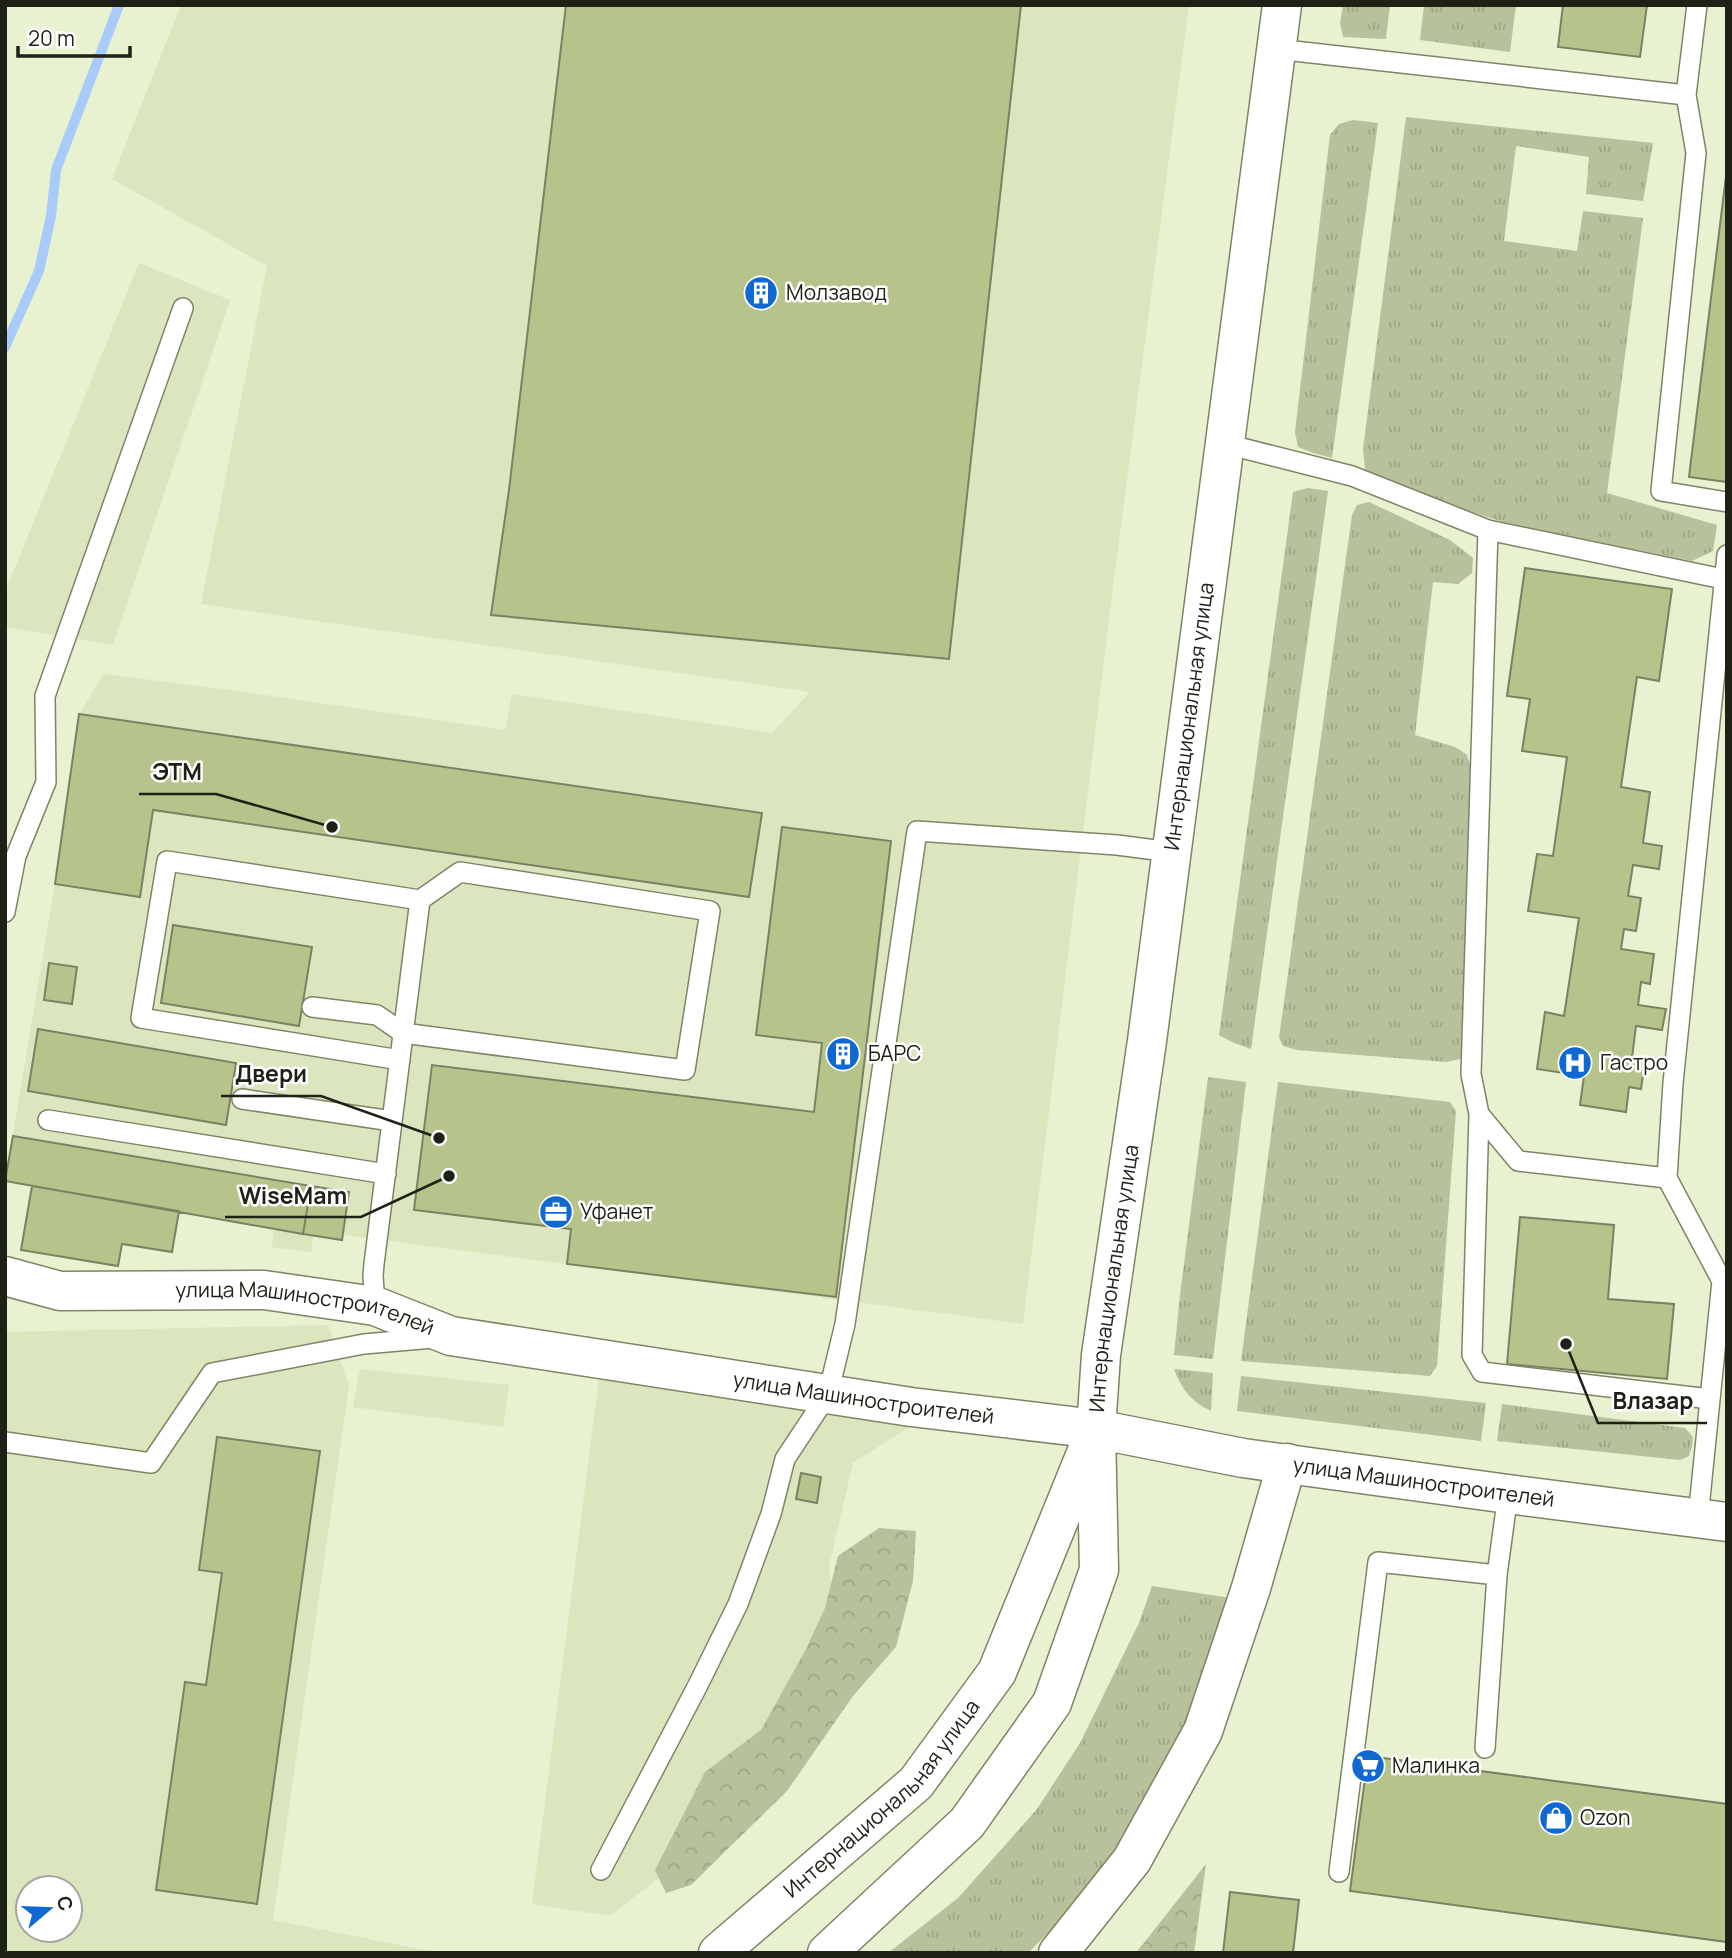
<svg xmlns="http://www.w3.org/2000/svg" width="1732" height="1958" font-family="Manrope,sans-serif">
	<defs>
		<pattern id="grass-tufts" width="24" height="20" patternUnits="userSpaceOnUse" patternTransform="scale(1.75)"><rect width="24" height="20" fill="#b7c19b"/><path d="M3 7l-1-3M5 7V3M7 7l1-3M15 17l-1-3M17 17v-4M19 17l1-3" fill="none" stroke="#9da685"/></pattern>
		<pattern id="forest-crowns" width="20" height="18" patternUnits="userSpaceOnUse" patternTransform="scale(1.75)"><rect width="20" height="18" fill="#b7c19b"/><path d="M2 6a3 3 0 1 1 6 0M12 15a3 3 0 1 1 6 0" fill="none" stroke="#9da685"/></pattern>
	</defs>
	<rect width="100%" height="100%" fill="#e8f1d0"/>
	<!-- built -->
	<path fill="#dce6be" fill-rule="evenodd" d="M181,5H1189L1112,595L1023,1324L314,1231L311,1252L272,1247L274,1227L5,1181L55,884L79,714L104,674L230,690L505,730L512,694L772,733L810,692L201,604L267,266L112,179Z
		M139,263L230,300L113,645L5,627V592Z
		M328,1325L349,1386L273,1920L440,1953H5V1332ZM28,1888H70V1930H28Z
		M360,1369L509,1385L503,1427L353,1407Z
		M599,1378L914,1424L853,1463L829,1567L835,1605L763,1743L665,1873L610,1916L532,1904Z"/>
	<!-- grass -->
	<path fill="url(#grass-tufts)" d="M1343,5H1390L1386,39L1343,37L1340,23Z
		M1424,5H1516L1510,52L1420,40Z
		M1406,117L1653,143L1643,201L1586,194L1589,157L1516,146L1504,241L1577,251L1583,211L1643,218L1607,493L1717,525L1713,551L1692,561L1509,524L1380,482L1365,469L1363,449Z
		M1353,120L1378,123L1332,458L1313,453L1298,447L1295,432L1330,135L1339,124Z
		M1308,488L1328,491L1251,1049L1234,1043L1219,1035L1293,492Z
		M1369,502L1450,540L1473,558L1472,573L1458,584L1433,582L1415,735L1455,747L1466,754L1472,768L1466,1042L1460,1059L1446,1062L1297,1050L1283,1046L1279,1038L1352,515L1357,505Z
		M1208,1077L1246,1082L1213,1359L1174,1355L1180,1295Z
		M1278,1082L1450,1102L1456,1111L1437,1366L1430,1376L1241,1361Z
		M1174,1369L1213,1373L1211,1411C1191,1401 1182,1390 1174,1369Z
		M1241,1376L1486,1403L1481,1441L1237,1411Z
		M1502,1404L1685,1428L1693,1437L1692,1446L1689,1456L1680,1460L1497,1441Z
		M1152,1586L1231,1598L1212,1673L1129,1836L1068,1913L1028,1953H888L958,1898L1037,1809L1080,1743L1139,1623Z"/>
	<!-- forest -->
	<path fill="url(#forest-crowns)" d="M879,1528L916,1531L913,1581L896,1647L853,1696L787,1791L691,1885L666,1893L655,1870L705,1772L761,1730L805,1651L825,1608L838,1556Z
		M1206,1864L1194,1953H1136Z"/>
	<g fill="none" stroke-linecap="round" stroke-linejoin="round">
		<!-- stream -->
		<path stroke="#a9cbfb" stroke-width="10" d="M5,347L39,271L51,216L56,170L119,5"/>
	</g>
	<!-- building -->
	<path fill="#b6c48b" stroke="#7a8264" stroke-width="2" d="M566,5H1021L949,659L491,615L509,490Z
		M1563,5H1647L1640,57L1558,47Z
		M1727,168V482L1689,477Z
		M1525,568L1672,589L1659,681L1637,677L1621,787L1650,792L1643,843L1662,846L1659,869L1633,865L1628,896L1641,898L1636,931L1624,929L1621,949L1654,954L1650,984L1641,982L1638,1005L1666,1009L1662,1030L1636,1026L1632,1058L1645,1061L1641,1089L1629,1087L1626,1112L1580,1105L1584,1076L1537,1069L1545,1012L1564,1016L1579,918L1528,911L1537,854L1553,856L1567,757L1522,751L1530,699L1507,696Z
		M79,714L762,813L749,897L153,810L140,897L55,884Z
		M782,827L891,841L836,1297L567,1264L571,1229L414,1210L432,1065L814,1112L822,1043L756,1035Z
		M173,925L312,947L299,1026L161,1003Z
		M49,963L77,967L72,1004L44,1000Z
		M38,1029L236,1063L226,1125L28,1091Z
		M13,1136L311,1186L303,1234L5,1181Z
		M32,1186L179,1211L172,1252L122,1244L118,1266L21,1250Z
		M311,1186L349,1192L342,1240L303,1234Z
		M1520,1217L1614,1225L1608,1299L1674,1304L1667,1379L1507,1364Z
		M217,1437L320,1451L257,1904L156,1890L185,1682L206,1685L222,1573L199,1570Z
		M801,1473L821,1477L817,1503L796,1499Z
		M1368,1756L1727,1804V1942L1350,1891Z
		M1230,1892L1299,1900L1293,1953H1223Z"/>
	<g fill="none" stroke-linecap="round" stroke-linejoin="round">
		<!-- service casing -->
		<g stroke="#7d8567" stroke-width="22">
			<path id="service" d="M1276,49L1686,95L1696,153L1661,491L1727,502
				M1686,95L1697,5
				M1226,444L1352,476L1488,530L1723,579
				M1488,530L1471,1074L1479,1114L1472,1355L1482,1372L1710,1399
				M5,912L16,856L46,782L45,696L183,308
				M312,1007L377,1015L403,1033L685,1070L710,911L460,872L420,900
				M242,1099L392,1121
				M1479,1114L1518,1161L1667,1178
				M48,1120L386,1174
				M375,1306L373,1276L374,1264L420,900L167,861L141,1018L400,1060
				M5,1442L151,1463L212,1373L364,1344L433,1338
				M1698,1518L1722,1281L1667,1178L1673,1083L1727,555
				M1485,1748L1497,1575
				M601,1870L697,1687L738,1604L771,1514L785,1459L828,1394L845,1324L917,831L1117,845L1171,852
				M1339,1872L1378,1562L1497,1575L1508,1494"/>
		</g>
		<!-- minor casing -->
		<g stroke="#7d8567" stroke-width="41">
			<g id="minor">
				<path id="s1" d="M5,1276L60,1291L264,1290L375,1306L451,1336L911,1407L1096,1429"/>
				<path d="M1058,1953L1132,1860L1203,1731L1251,1588L1287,1463"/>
			</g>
		</g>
		<!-- secondary casing -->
		<g stroke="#7d8567" stroke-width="41">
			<g id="secondary">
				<path id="s2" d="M1096,1429L1243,1458L1508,1494L1727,1522"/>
				<path id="s3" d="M718,1953L916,1783L997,1672L1090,1444"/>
				<path id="s4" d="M827,1953L967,1823L1052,1703L1099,1570L1096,1429L1101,1355L1147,1041L1282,5"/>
			</g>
		</g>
		<!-- service -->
		<use href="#service" stroke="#fff" stroke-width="19"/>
		<!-- minor -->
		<use href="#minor" stroke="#fff" stroke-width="38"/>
		<!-- secondary -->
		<use href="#secondary" stroke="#fff" stroke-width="38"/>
	</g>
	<!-- icons -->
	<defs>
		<g id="building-disc" transform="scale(1.75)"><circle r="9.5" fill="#1068d2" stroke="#fff"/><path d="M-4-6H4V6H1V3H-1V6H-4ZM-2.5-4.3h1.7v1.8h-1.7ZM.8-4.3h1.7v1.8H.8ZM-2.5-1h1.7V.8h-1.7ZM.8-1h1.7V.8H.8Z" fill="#fff"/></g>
		<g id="hospital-disc" transform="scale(1.75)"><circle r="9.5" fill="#1068d2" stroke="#fff"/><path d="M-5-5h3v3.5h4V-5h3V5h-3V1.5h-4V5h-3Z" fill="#fff"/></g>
		<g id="office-disc" transform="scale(1.75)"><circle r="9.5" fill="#1068d2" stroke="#fff"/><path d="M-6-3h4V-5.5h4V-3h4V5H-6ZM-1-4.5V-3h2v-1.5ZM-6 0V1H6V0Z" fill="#fff"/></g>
		<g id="supermarket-disc" transform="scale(1.75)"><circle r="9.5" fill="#1068d2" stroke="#fff"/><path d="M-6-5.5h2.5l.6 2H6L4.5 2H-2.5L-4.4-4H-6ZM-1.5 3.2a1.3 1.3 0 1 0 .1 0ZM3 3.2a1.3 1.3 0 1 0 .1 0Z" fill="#fff"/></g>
		<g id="shop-disc" transform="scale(1.75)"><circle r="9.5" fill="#1068d2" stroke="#fff"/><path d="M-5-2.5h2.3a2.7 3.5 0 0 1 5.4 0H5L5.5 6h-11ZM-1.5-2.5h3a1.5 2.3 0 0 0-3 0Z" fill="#fff"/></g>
	</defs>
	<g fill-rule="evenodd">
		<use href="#building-disc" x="761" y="293"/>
		<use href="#building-disc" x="843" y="1054"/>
		<use href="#hospital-disc" x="1575" y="1063"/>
		<use href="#office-disc" x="556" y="1212"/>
		<use href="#supermarket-disc" x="1368" y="1766"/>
		<use href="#shop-disc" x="1556" y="1818"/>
	</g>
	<g text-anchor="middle" stroke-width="5" stroke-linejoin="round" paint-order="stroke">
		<!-- poi labels -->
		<g font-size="21" fill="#1e2115" stroke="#fff" text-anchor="start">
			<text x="786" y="300">Молзавод</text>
			<text x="868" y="1061">БАРС</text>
			<text x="1600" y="1070">Гастро</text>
			<text x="580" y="1219">Уфанет</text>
			<text x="1392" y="1773">Малинка</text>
			<text x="1580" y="1825">Ozon</text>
		</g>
		<!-- street labels -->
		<g font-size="21" fill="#1e2115" stroke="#fff">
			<text dy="7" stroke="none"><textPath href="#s4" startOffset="1339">Интернациональная улица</textPath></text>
			<text dy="7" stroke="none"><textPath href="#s4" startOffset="772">Интернациональная улица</textPath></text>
			<text dy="7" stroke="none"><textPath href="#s1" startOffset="304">улица Машиностроителей</textPath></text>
			<text dy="7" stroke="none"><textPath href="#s1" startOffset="872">улица Машиностроителей</textPath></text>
			<text dy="7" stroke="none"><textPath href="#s2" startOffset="332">улица Машиностроителей</textPath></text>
			<text dy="7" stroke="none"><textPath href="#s3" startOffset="226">Интернациональная улица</textPath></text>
		</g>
	</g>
	<!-- callouts -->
	<path fill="none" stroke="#1e2115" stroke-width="2.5" d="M332 827L216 794H139M439 1138L321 1096H221M449 1176L361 1217H225M1566 1344L1598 1423H1707"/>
	<g fill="#1e2115" stroke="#fff" stroke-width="2.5">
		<circle cx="332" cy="827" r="7"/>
		<circle cx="439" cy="1138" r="7"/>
		<circle cx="449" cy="1176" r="7"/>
		<circle cx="1566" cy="1344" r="7"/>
	</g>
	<g font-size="23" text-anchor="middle" font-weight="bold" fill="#1e2115" stroke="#fff" stroke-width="5" stroke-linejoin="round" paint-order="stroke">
		<text x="177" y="780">ЭТМ</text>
		<text x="271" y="1082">Двери</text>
		<text x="293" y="1204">WiseMam</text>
		<text x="1653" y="1409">Влазар</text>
	</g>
	<!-- border -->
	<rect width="1732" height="1958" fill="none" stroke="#1e2115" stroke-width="14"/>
	<!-- north arrow -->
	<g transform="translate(49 1909) rotate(71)"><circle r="33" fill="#ffffff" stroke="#a5a6a1" stroke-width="2"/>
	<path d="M0-5L12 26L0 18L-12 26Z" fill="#1068d2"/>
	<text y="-10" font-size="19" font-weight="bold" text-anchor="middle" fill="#1e2115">С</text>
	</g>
	<!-- scale -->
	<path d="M18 46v10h112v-10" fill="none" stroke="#1e2115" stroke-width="3.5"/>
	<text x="28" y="46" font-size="21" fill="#1e2115" stroke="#ffffff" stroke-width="5" paint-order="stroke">20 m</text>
</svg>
